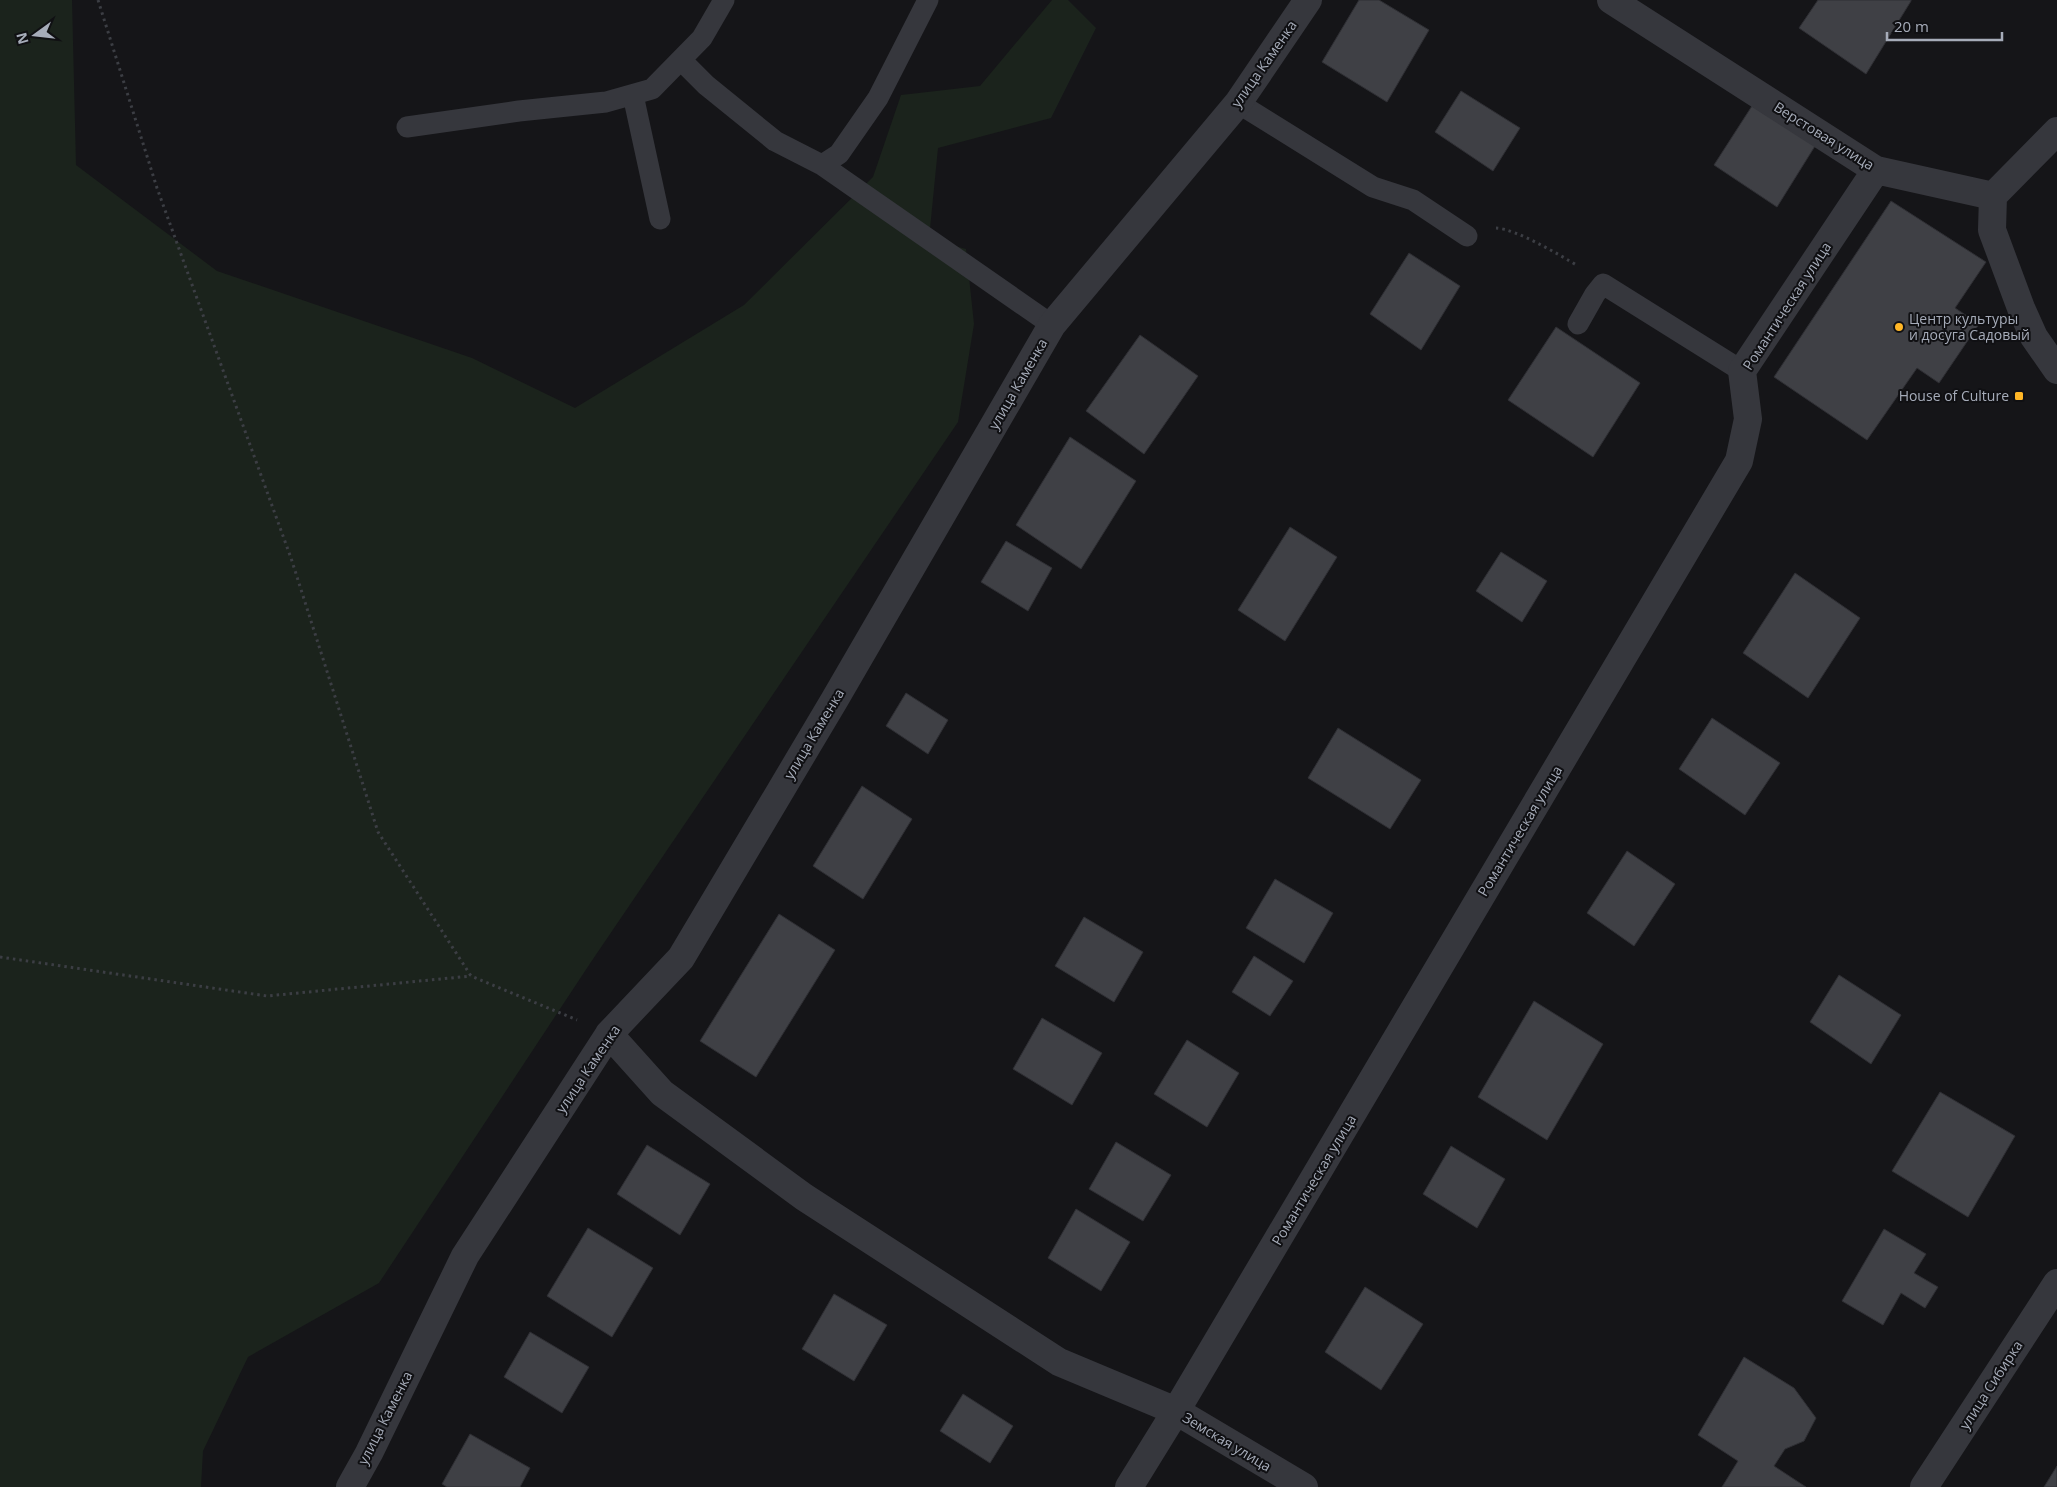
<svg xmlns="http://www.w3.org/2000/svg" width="2057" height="1487" font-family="'Open Sans',sans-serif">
	<rect width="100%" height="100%" fill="#151518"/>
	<!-- green -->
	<path fill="#1b231c" d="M0,0H72L76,165L217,271L472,358L575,408L744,305L873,177L901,95L980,86L1052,0H1068L1096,28L1051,118L938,148L929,239L966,249L974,324L958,422L591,962L379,1283L248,1357L203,1451L201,1487H0Z"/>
	<!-- building -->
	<path fill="#3f4045" stroke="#2f2f34" d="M1359,0H1379L1429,30L1387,102L1322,62Z
		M1818,0H1911V1L1866,74L1799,28Z
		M1461,91L1520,128L1493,171L1435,132Z
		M1752,106L1815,146L1777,207L1714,165Z
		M1891,201L1986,262L1955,308L1979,324L1939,383L1917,368L1867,440L1774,377Z
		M1409,253L1460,286L1421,350L1370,314Z
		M1556,327L1640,383L1593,457L1508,400Z
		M1140,335L1198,376L1144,454L1086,411Z
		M1070,437L1136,481L1081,569L1016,525Z
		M1290,527L1337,557L1285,641L1238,610Z
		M1006,541L1052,568L1028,611L981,582Z
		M1501,552L1547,581L1522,622L1476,591Z
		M1795,573L1860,618L1808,698L1743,653Z
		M906,693L948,720L928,754L886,726Z
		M1712,718L1780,763L1745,815L1679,769Z
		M1338,728L1421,780L1390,829L1308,778Z
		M862,786L912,819L863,899L813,866Z
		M1627,851L1675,884L1634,946L1587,913Z
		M1275,879L1333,913L1304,963L1246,928Z
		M779,914L835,950L756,1077L700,1041Z
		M1084,917L1143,952L1114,1002L1055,966Z
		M1254,956L1293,981L1270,1016L1232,992Z
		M1839,975L1901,1015L1871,1064L1810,1022Z
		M1534,1001L1603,1044L1547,1140L1478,1097Z
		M1042,1018L1102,1053L1072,1105L1013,1069Z
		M1187,1040L1239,1073L1207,1127L1154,1094Z
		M1940,1092L2015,1136L1968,1217L1892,1171Z
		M1116,1142L1171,1175L1143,1221L1089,1189Z
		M647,1145L710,1184L680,1235L617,1194Z
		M1451,1146L1505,1179L1477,1228L1423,1194Z
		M1076,1209L1130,1242L1101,1291L1048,1258Z
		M588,1228L653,1268L612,1337L547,1296Z
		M1884,1229L1926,1254L1914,1273L1938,1287L1925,1308L1901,1293L1883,1325L1842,1301Z
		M1365,1287L1423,1324L1381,1390L1325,1352Z
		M834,1294L887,1325L854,1381L802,1349Z
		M530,1332L589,1367L562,1413L504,1377Z
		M1744,1357L1794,1388L1816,1418L1804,1441L1785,1449L1774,1466L1806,1487H1722L1738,1461L1698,1435Z
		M963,1394L1013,1426L990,1463L940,1431Z
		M470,1434L530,1468L520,1487H447L442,1484Z
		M2057,1466V1487H2044Z"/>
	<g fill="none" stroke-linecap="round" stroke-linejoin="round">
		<!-- path -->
		<path stroke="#3c3e44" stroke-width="3" stroke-dasharray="2.5 4" stroke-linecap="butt" d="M98,0L157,188L291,558L378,832L471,976L577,1020
			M1496,228C1516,229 1560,255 1578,266
			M0,957L267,996L471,976"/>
		<!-- lane -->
		<path stroke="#36373d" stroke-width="21" d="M681,60L706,85L775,141L822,165L839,154L878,98L928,0
			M633,95L660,219
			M1238,103L1373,187L1413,200L1467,236
			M407,127L519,111L606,102L652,89L702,38L724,0
			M822,165L1052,325
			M1578,324L1595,294L1603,284L1742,371"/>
		<!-- street -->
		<path stroke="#36373d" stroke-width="28" d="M1611,0L1876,170L1993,196L1992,230L2021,308L2034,337L2057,370
			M1993,196L2057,131
			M609,1034L662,1093L804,1197L1059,1362L1176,1411L1304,1487
			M350,1487L369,1453L465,1256L609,1034L681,958L835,699L1052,325L1238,103L1308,0
			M1129,1487L1176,1411L1739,461L1748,419L1742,371L1876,170
			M1924,1487L2057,1283"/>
	</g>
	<!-- markers -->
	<g fill="#ffb626" stroke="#101013" stroke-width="2">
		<circle cx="1899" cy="327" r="5"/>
		<rect x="2014" y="391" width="10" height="10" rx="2.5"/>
	</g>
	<g text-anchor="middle" stroke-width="4" stroke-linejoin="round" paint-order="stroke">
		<!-- street labels -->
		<g font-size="14" fill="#a6acb9" stroke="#101013">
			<text transform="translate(1264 64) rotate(-55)" y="5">улица Каменка</text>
			<text transform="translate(1824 136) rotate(32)" y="5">Верстовая улица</text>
			<text transform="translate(1787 306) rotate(-57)" y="5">Романтическая улица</text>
			<text transform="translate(1018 384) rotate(-60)" y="5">улица Каменка</text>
			<text transform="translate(814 734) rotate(-59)" y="5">улица Каменка</text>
			<text transform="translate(1520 831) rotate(-59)" y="5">Романтическая улица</text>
			<text transform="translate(588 1069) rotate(-56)" y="5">улица Каменка</text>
			<text transform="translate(1314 1180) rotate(-59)" y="5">Романтическая улица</text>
			<text transform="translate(1991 1385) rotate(-57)" y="5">улица Сибирка</text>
			<text transform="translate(385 1418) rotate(-63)" y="5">улица Каменка</text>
			<text transform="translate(1227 1442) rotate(31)" y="5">Земская улица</text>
		</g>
		<!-- poi labels -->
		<g font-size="14" fill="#a6acb9" stroke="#101013" text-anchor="start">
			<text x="1909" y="324">Центр культуры<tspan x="1909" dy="16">и досуга Садовый</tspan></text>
			<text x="2009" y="401" text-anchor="end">House of Culture</text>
		</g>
	</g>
	<!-- north arrow -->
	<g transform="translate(35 35) rotate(255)" stroke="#101013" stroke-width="4" paint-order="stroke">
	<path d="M0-4L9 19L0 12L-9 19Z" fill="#a6acb9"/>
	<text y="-8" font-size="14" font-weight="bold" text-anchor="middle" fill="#a6acb9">N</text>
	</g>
	<!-- scale -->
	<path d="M1887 32v8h115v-8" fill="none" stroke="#a6acb9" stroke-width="2.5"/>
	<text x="1894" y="32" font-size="15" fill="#a6acb9" stroke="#101013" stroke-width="4" paint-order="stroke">20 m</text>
</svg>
